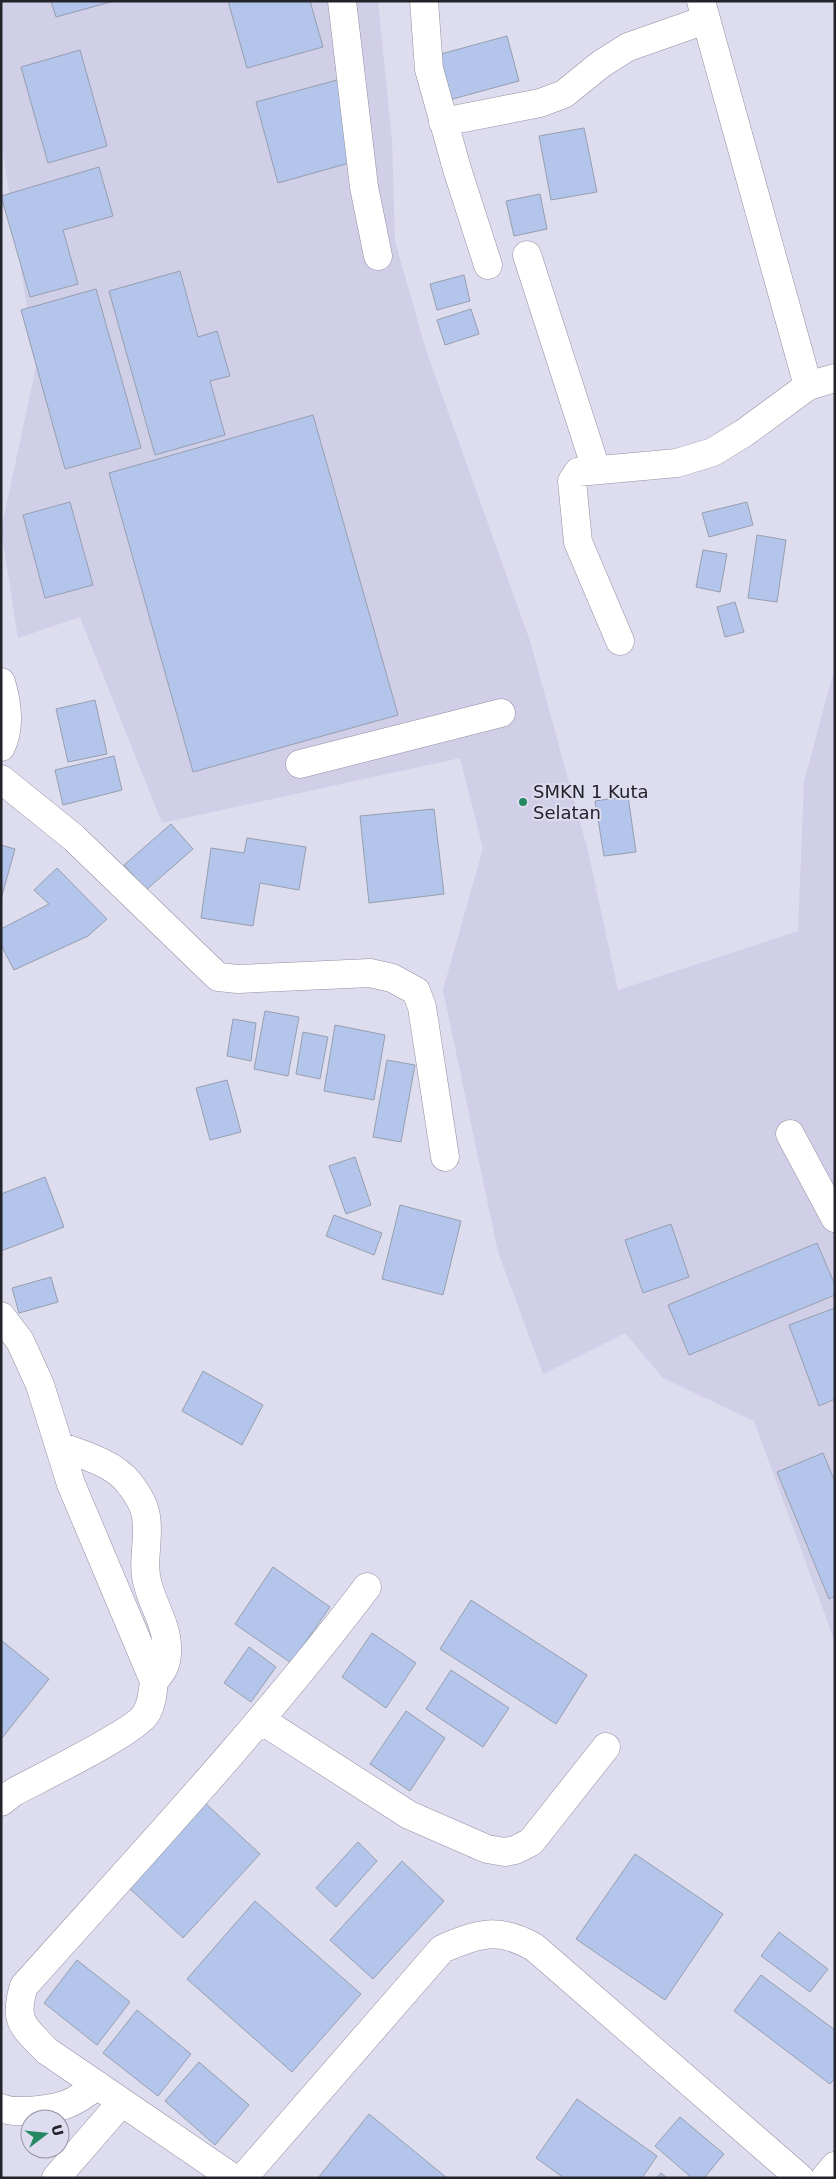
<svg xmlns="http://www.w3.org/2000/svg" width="836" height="2179" font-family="'DejaVu Sans',sans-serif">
	<rect width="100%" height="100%" fill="#dedcef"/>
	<!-- built -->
	<path fill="#d1cee8" d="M3,1H378L392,140L395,241L426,350L530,641L588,851L618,990L798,931L804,782L832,677L835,676V1642L754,1421L663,1378L625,1333L543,1374L498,1252L443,990L483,848L460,758L162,823L80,617L18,638L1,530L36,367L3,153Z"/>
	<!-- building -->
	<path fill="#b3c5ea" stroke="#969faf" d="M51,1H114L56,17Z
		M228,1H310L323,47L247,68Z
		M507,36L519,81L449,100L437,55Z
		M80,50L107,146L48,163L21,67Z
		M337,80L360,160L278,183L256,102Z
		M584,128L597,192L551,200L539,136Z
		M99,167L113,216L63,230L78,284L30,297L1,196Z
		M540,194L547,229L514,236L506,201Z
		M180,271L198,337L217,331L230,376L210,381L225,435L155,455L109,291Z
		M464,275L470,301L437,310L430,284Z
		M96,289L141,448L65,469L21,310Z
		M471,309L479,334L445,345L437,320Z
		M313,415L398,715L193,772L109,473Z
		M70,502L93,585L45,598L23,515Z
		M747,502L753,525L709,537L702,513Z
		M757,535L786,540L777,602L748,598Z
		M703,550L727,554L720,592L696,587Z
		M735,602L744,632L725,637L717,607Z
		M95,700L107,754L68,762L56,709Z
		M114,756L122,790L63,805L55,770Z
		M628,796L636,852L604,856L595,801Z
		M434,809L444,894L369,903L360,816Z
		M171,824L193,849L146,890L124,865Z
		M247,838L306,847L299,890L260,883L253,926L201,918L211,848L244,853Z
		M1,845L15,849L1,899Z
		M57,868L107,919L88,936L14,970L1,945V929L49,904L34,890Z
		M265,1011L299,1017L288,1076L254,1069Z
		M233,1019L256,1023L251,1061L227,1056Z
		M335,1025L385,1035L374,1100L324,1091Z
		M303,1032L328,1037L320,1079L296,1074Z
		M387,1060L415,1065L401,1142L373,1137Z
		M227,1080L241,1132L210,1140L196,1088Z
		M355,1157L371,1205L346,1214L329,1166Z
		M45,1177L64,1227L1,1251V1194Z
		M400,1205L461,1221L443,1295L382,1279Z
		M334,1215L382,1233L374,1255L326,1236Z
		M671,1224L689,1277L643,1293L625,1240Z
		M817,1243L835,1285V1295L689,1355L668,1305Z
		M51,1277L58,1302L19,1313L12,1288Z
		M835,1308V1399L819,1406L789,1325Z
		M203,1371L263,1405L242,1445L182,1411Z
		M823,1453L835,1482V1596L829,1599L777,1472Z
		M273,1567L330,1607L291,1663L235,1624Z
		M471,1600L587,1675L556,1724L440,1649Z
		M372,1633L416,1663L386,1708L342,1677Z
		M1,1640L49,1679L2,1738L1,1737Z
		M249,1647L276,1667L251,1702L224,1683Z
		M451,1670L509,1708L483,1747L426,1709Z
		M406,1711L445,1738L410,1791L370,1764Z
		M204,1802L260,1854L183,1938L127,1886Z
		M358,1842L377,1861L336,1907L316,1888Z
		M635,1854L723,1914L665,2000L576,1939Z
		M402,1861L444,1901L373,1979L330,1940Z
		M255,1901L361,1994L292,2072L187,1979Z
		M779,1932L828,1969L810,1992L761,1956Z
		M77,1960L130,2002L97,2045L44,2003Z
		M761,1975L835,2030V2078L830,2084L734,2011Z
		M137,2010L191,2054L158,2096L103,2053Z
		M199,2062L249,2105L215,2145L165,2101Z
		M577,2099L657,2156L642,2178H564L536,2158Z
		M369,2114L447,2178H318Z
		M680,2117L724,2154L704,2178H692L655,2146Z
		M661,2173L667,2178H657Z"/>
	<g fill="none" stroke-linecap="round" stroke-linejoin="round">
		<!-- minor casing -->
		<g stroke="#9290a2" stroke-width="29">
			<path id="minor" d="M342,1L364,187L378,256
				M424,1L429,69L457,169L488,265
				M701,1L808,386
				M443,122L540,103L564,94L601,64L628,47L705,20
				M527,255L596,469
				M620,641L578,542L572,481L578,472L677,463L713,452L744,433L808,386L835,378
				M1,682C7,702 11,727 1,747
				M300,764L501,713
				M1,779L74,838L218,977L238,979L370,973L392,978L416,991L422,1007L445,1157
				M790,1134L835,1218
				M1,1316L20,1341L40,1385L71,1484L154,1681C153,1692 152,1704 146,1714C135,1732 38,1779 14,1792L1,1802
				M59,1446C81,1454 114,1463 129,1483C136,1492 145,1506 146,1517C150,1540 141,1562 148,1585C153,1605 167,1626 167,1647C168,1662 164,1670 154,1681
				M261,1720L409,1815L487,1849L505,1852L515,1850L531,1842L606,1747
				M1,2108C10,2112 18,2111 28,2111C59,2109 73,2105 97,2085
				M56,2178L121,2103
				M233,2178L47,2051C23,2026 13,2022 24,1986C141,1855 261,1727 367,1587
				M243,2178L442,1949C479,1933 498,1927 534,1947L800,2178
				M825,2178L835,2166"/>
		</g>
		<!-- minor -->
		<use href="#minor" stroke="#fff" stroke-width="28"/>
	</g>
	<!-- markers -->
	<circle fill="#258862" stroke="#dedcef" stroke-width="2" cx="523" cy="802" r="5"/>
	<g text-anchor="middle" stroke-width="4" stroke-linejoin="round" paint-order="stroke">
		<!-- poi labels -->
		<g font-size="18" fill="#23232a" stroke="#dedcef" text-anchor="start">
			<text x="533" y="798">SMKN 1 Kuta<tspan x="533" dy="21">Selatan</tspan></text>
		</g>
	</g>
	<!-- border -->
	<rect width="836" height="2179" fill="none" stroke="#23232a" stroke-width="5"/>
	<!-- north arrow -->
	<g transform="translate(45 2134) rotate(74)"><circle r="24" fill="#dedcef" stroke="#9392a0"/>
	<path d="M0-4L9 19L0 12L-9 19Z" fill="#258862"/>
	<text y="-8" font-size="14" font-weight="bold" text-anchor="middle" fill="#23232a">U</text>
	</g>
</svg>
